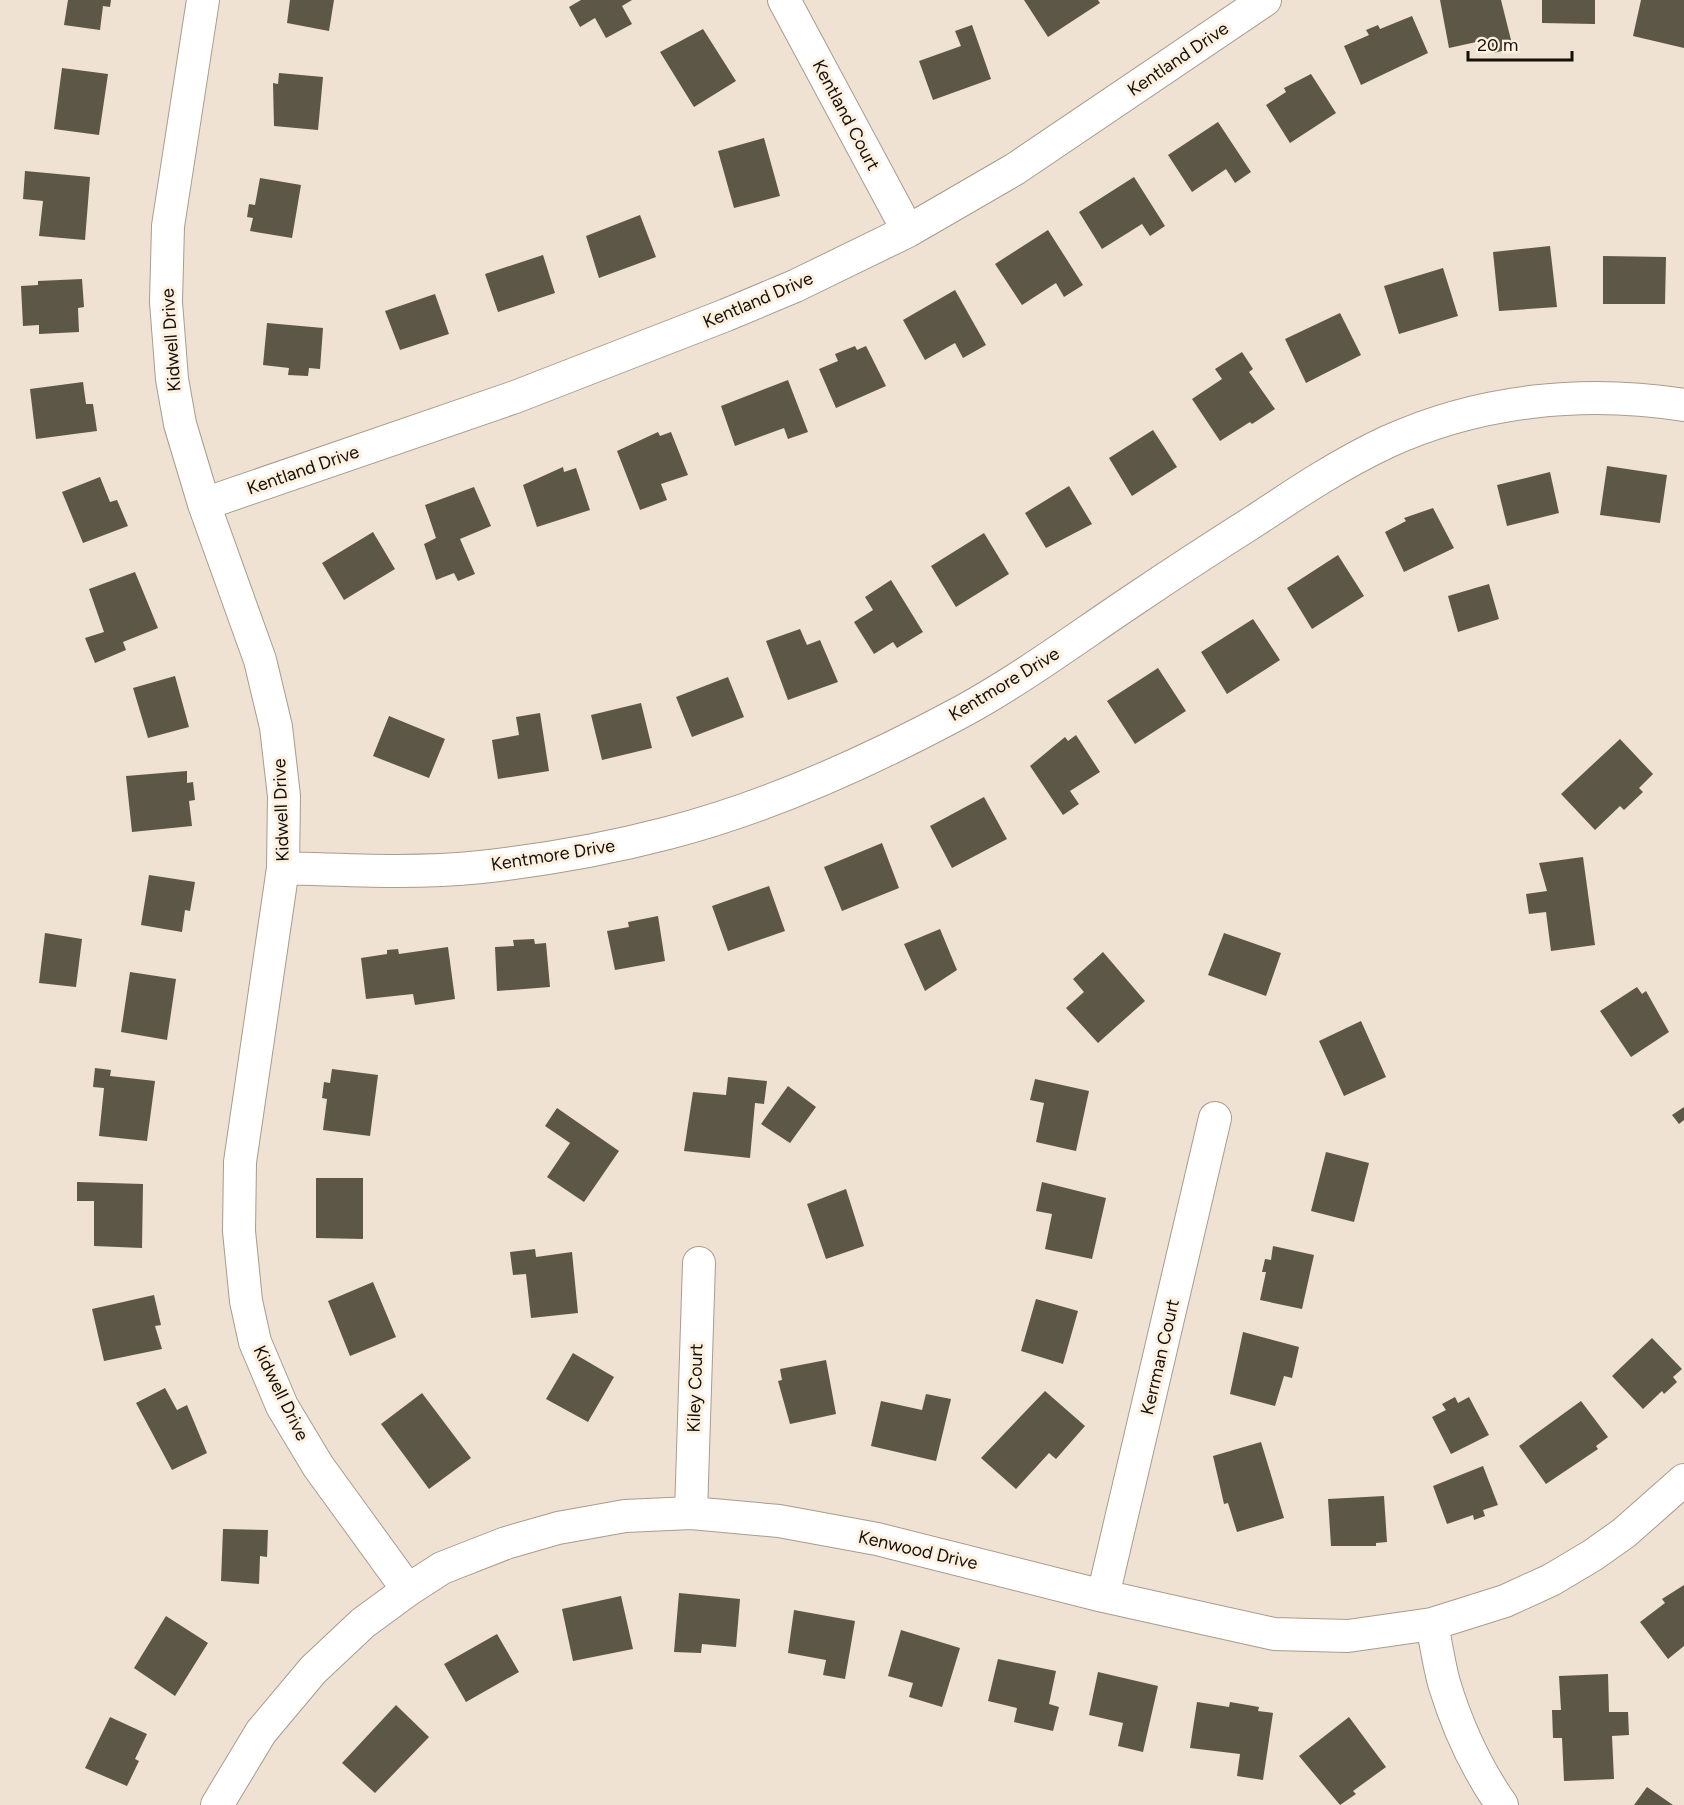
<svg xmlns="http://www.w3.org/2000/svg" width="1684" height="1805" font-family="Figtree,sans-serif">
	<rect width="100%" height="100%" fill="#efe2d2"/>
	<!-- building -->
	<path fill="#5c5747" d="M68,0H111L110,7L103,6L100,30L64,25Z
		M290,0H334L329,31L287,23Z
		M581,0H632L622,6L632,24L606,38L595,18L580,27L569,7Z
		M1024,0H1098L1100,3L1048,37Z
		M1440,0H1501L1513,48L1494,53L1490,39L1449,48Z
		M1542,0H1595V24L1542,23Z
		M1641,0H1684V48L1633,36Z
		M1412,16L1428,53L1361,85L1344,46L1369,35L1366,30L1378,25L1380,29Z
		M972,25L991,79L933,100L919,61L961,46L955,31Z
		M703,29L736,81L694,107L660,52Z
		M62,68L108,74L99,135L54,129Z
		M279,73L323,77L318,130L274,126L273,83L278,84Z
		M1311,74L1336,113L1290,143L1266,105L1286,92L1284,88Z
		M1218,122L1251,172L1235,183L1226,169L1192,192L1168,155Z
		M764,138L780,196L734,208L718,151Z
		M25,171L90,177L85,240L39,236L43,201L23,199Z
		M1134,177L1165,226L1150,236L1142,224L1102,249L1079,212Z
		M260,178L301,185L292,238L250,231L253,218L247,217L249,204L255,205Z
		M640,215L656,257L599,278L586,236Z
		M1048,230L1083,285L1064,297L1056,283L1022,305L995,264Z
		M1550,246L1557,307L1499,311L1493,252Z
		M543,255L555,293L498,312L485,274Z
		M1603,256L1666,257L1665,304H1603Z
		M1443,268L1458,316L1399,334L1384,286Z
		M82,279L84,307L78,308L79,332L39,334V325L23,326L21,286L38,285V281Z
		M955,290L986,345L963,358L955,343L925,360L903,320Z
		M435,294L449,334L400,350L385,311Z
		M1340,313L1361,355L1306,383L1285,339Z
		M267,323L323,328L320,369L309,368L308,376L288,375L289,368L263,365Z
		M855,346L857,350L866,346L886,386L836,408L819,369L838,361L835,354Z
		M1242,352L1253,369L1249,372L1275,409L1252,424L1250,422L1220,441L1192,399L1222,379L1215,369Z
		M788,380L808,432L788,439L784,428L735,446L721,406Z
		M83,382L86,404H93L97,431L36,439L30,389Z
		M1153,430L1177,467L1132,496L1109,458Z
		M658,432L660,436L671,432L688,475L661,484L667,500L640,510L617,451Z
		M1607,466L1667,475L1660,523L1600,515Z
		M563,467L564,472L576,468L590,510L537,527L523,485Z
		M1550,472L1559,513L1507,526L1497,485Z
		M100,477L110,502L117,500L128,526L83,543L62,492Z
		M1069,486L1092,524L1046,548L1025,513Z
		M474,487L491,526L460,539L475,574L458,581L454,573L436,580L424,544L436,538L425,505Z
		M1433,508L1454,548L1404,572L1385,532L1406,521L1404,518Z
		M373,532L395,569L344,600L322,563Z
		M984,533L1009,574L956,607L931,566Z
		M1338,555L1364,596L1312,629L1287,588Z
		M135,572L158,628L123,642L126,650L95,663L85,638L104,632L89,589Z
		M891,580L923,632L897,648L893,642L874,654L854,622L873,610L865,597Z
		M1489,584L1499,619L1458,632L1448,596Z
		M1253,619L1280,660L1227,694L1201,652Z
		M800,629L807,645L820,640L838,682L788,700L766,641Z
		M1158,668L1186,711L1135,744L1107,701Z
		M175,676L189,727L148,738L133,688Z
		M728,677L744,717L692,737L676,697Z
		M641,703L652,748L602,760L591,715Z
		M540,713L549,771L498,779L492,740L519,735L516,717Z
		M389,716L445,739L429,778L373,756Z
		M1076,735L1100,772L1070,791L1079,804L1063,815L1030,766L1065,737L1068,741Z
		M1620,739L1653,774L1639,788L1643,792L1624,810L1620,806L1595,830L1561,794Z
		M187,771V783L193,782L195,800L189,801L192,826L132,832L126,776Z
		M984,797L1007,839L952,868L930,826Z
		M882,843L899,888L842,911L824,867Z
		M1583,857L1595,945L1551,951L1546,912L1529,914L1526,894L1547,891L1539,863Z
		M149,875L195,882L190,911L185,910L182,932L141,925Z
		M769,886L785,931L728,951L712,906Z
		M658,916L665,961L615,970L607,931L629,927L628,922Z
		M940,929L957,970L925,991L904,944Z
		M45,933L82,939L76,987L39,983Z
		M1224,933L1281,953L1266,996L1208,975Z
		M534,939L535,944L546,943L550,987L497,991L495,947L514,946L513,940Z
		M448,947L455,999L415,1005L413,994L366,999L361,958L387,954V950L398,949L399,954Z
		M1103,952L1145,1001L1098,1043L1066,1008L1084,992L1073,979Z
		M130,972L176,979L167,1040L121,1032Z
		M1637,987L1642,994L1646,991L1669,1032L1631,1057L1600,1011Z
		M1361,1021L1386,1077L1344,1096L1319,1041Z
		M95,1068L111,1070L110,1076L155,1081L147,1141L99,1136L104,1088L93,1087Z
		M332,1069L378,1075L370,1136L323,1130L327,1099L322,1098L324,1082L330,1083Z
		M728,1077L767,1081L764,1104L755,1103L750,1158L684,1151L693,1092L726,1095Z
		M1035,1079L1089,1091L1076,1151L1036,1142L1044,1103L1030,1100Z
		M788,1086L816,1107L790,1143L761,1124Z
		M1684,1107V1120L1679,1124L1672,1115Z
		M557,1108L619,1151L584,1202L547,1177L570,1143L545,1126Z
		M1326,1152L1369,1163L1354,1222L1311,1211Z
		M316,1178H363V1239L316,1238Z
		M77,1182L143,1184L142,1248L94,1246V1201H77Z
		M1042,1182L1106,1198L1092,1259L1045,1249L1052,1214L1036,1211Z
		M846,1189L864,1246L826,1259L807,1204Z
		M1273,1246L1314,1255L1302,1309L1260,1300L1266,1272H1262L1265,1259L1271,1260Z
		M535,1249L536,1257L572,1252L578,1313L531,1318L526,1274L513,1275L510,1252Z
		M373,1282L396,1337L350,1356L328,1301Z
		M154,1295L161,1325L155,1326L162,1349L104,1361L92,1309Z
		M1036,1299L1078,1311L1063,1364L1021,1351Z
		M1243,1332L1299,1347L1292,1378L1284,1376L1275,1406L1230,1394Z
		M1652,1338L1682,1369L1673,1377L1677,1382L1664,1394L1662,1391L1643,1409L1612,1376Z
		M573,1353L614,1377L588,1422L546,1399Z
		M826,1360L836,1414L790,1424L778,1381L782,1380L780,1369Z
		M165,1388L177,1410L187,1405L207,1453L172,1470L136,1403Z
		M1045,1391L1085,1426L1056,1459L1049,1453L1016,1489L981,1458Z
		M422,1393L471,1458L429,1489L381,1424Z
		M926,1394L951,1399L936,1461L871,1446L881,1401L922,1410Z
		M1455,1397L1458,1403L1469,1397L1489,1435L1451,1454L1432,1417L1446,1410L1442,1404Z
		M1581,1401L1608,1437L1596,1446L1598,1449L1546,1484L1519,1446Z
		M1261,1442L1284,1518L1237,1532L1228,1503L1224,1504L1213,1456Z
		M1483,1466L1498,1505L1483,1510L1485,1516L1474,1520L1473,1515L1447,1524L1433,1486Z
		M1384,1496L1387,1542L1376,1543V1546H1331L1328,1499Z
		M223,1529L268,1530L267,1557L260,1556L259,1584L221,1581Z
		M1684,1585V1646L1668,1659L1640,1622L1665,1603L1662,1599Z
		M679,1593L740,1599L736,1647L702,1644L701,1653L674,1652Z
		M621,1596L633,1649L573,1661L562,1609Z
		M794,1610L855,1621L845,1679L823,1675L826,1660L788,1653Z
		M166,1616L208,1643L175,1696L134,1668Z
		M901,1630L960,1648L942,1707L909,1697L913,1683L888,1676Z
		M497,1634L519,1672L466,1702L444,1664Z
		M998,1659L1056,1671L1049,1704L1059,1707L1053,1731L1014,1722L1017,1708L988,1701Z
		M1098,1672L1158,1686L1143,1752L1118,1746L1123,1723L1089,1715Z
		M1608,1674L1609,1712H1628L1629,1735L1612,1736L1614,1779L1564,1781L1562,1738H1553L1552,1710H1561L1559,1676Z
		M1197,1702L1229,1707L1230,1702L1259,1707L1258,1711L1273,1713L1263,1780L1237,1776L1240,1754L1190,1748Z
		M396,1705L429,1737L375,1793L342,1763Z
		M110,1717L147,1734L135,1759L139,1761L127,1786L85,1768Z
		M1349,1717L1386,1767L1353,1791L1356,1794L1340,1805L1299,1756Z
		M1647,1787L1673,1805H1634Z"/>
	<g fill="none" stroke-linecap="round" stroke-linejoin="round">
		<!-- minor casing -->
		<g stroke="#a89c8d" stroke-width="34">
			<path id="minor" d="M203,0L168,226L166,302L172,379L180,424L204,504L260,660L276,727L284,796L283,868L240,1162L239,1231L246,1301L255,1342L282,1406L318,1466L408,1590
				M784,0L908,231
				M204,504L515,397L726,315L795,286L908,231L1015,169L1265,0
				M283,868C349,870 415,874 481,867C544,860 607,849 668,833C770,807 870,761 963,711C1023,678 1078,637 1135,599C1175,572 1215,546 1256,520C1298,492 1340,464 1387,442C1479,400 1584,389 1684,405
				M691,1513L699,1263
				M1103,1596L1215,1118
				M1432,1624C1436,1644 1439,1664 1444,1683C1457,1726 1476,1768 1502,1805
				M217,1805L261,1732L313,1670L363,1623L408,1590L442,1568L506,1543L558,1528L625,1516L691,1513L779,1521L877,1539L1103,1596L1274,1634L1348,1636L1432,1624L1505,1601L1551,1580L1593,1555L1624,1533L1684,1480"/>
		</g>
		<!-- minor -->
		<use href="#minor" stroke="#fff" stroke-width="32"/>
	</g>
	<g text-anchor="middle" stroke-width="6" stroke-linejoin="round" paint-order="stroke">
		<!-- street labels -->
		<g font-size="18" fill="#14100a" stroke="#fdf0df">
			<text transform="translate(1178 59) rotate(-34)" y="6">Kentland Drive</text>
			<text transform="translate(846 115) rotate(62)" y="6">Kentland Court</text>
			<text transform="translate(758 300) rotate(-23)" y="6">Kentland Drive</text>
			<text transform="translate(171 340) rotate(-94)" y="6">Kidwell Drive</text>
			<text transform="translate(303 470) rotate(-19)" y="6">Kentland Drive</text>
			<text transform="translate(1004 684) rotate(-31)" y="6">Kentmore Drive</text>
			<text transform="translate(281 810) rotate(-92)" y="6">Kidwell Drive</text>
			<text transform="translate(553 855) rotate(-9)" y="6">Kentmore Drive</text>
			<text transform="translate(1160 1357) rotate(-77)" y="6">Kerrman Court</text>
			<text transform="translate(695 1388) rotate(-88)" y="6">Kiley Court</text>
			<text transform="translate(281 1393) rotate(64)" y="6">Kidwell Drive</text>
			<text transform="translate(918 1550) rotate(13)" y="6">Kenwood Drive</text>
		</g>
	</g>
	<!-- scale -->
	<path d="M1468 51v9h104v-9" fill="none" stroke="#14100a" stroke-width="3"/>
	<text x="1477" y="51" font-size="18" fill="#14100a" stroke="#fdf0df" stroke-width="4.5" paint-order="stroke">20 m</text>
</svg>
